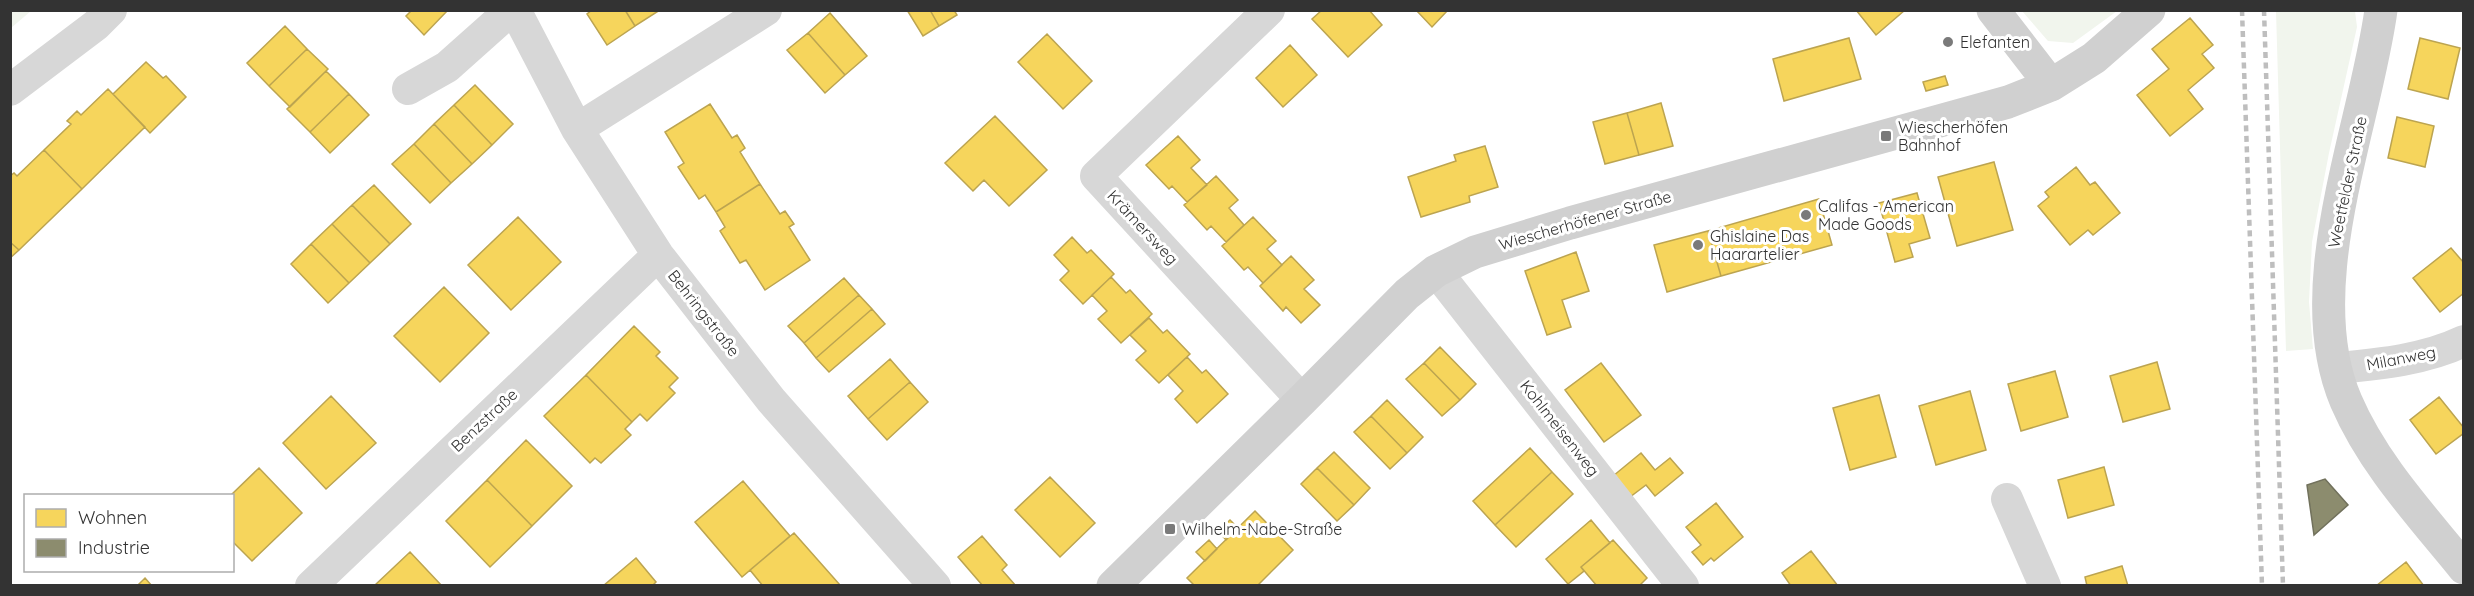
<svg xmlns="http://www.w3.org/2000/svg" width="2474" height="596" font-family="Quicksand,sans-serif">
	<rect width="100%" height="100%" fill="#fff"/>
	<!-- green -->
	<path fill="#f1f5ed" d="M11,10H31V11L11,28Z
		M2022,11H2117L2073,43L2048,41Z
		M2276,11H2355L2357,27L2329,153L2312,242L2309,302L2313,349L2286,351Z"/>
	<!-- homes -->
	<path fill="#f6d55c" stroke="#bca450" stroke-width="1.5" d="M412,10H448L424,35L406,16Z
		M592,10H625L635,26L607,45L587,14Z
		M625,10H660L635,26Z
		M907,10H930L939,26L923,36Z
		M930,10H954L957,15L939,26Z
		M1322,10H1369L1382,25L1348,57L1312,19Z
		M1416,10H1448L1432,27Z
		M1856,10H1905L1876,35Z
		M830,13L867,56L845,75L808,33Z
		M2190,18L2213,45L2202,54L2214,68L2188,90L2203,109L2170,136L2137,95L2169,69L2152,49Z
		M285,26L307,49L269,86L247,63Z
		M808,33L845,75L825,93L787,50Z
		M1047,34L1092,81L1063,109L1018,62Z
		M1849,38L1861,79L1784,101L1773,59Z
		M2420,38L2460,48L2448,99L2408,89Z
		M1290,45L1317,75L1283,107L1256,78Z
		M307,49L328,69L290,107L269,86Z
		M146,62L163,78L166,76L186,97L150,133L113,94Z
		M326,71L349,94L310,132L287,109Z
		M1945,76L1948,85L1926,91L1923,82Z
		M475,85L513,124L492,145L454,105Z
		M108,89L145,127L82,189L44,150L71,124L67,121L77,111L81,115Z
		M349,94L369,115L330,153L310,132Z
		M1661,103L1673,146L1639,155L1627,113Z
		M710,104L732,138L737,135L745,148L740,152L760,184L716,212L705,195L699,199L678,167L684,163L665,132Z
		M454,105L492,145L472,164L434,124Z
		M1627,113L1639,155L1605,164L1593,122Z
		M995,116L1047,170L1009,206L984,180L973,191L945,163Z
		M2397,117L2434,126L2425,167L2388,158Z
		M434,124L472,164L451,183L414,144Z
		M1178,136L1200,160L1191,168L1207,185L1187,202L1172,186L1169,189L1146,165Z
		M414,144L451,183L430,203L392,164Z
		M1485,146L1498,187L1469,196L1470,202L1421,217L1408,177L1456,161L1454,155Z
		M44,150L82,189L19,250L10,242V176L14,173L17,176Z
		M1994,162L2013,230L1957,246L1938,177Z
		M2076,167L2090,185L2095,182L2120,213L2093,235L2088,230L2070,245L2038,206L2049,197L2045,192Z
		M1216,176L1238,200L1229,208L1244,225L1226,242L1211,226L1207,230L1184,205Z
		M760,184L780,214L785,211L794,224L789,227L810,260L765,290L746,260L740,263L720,231L725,227L716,212Z
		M374,185L411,224L390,244L352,205Z
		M1917,193L1930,238L1909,244L1913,257L1895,262L1879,203Z
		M1819,199L1832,245L1721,276L1708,231Z
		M352,205L390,244L370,263L332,224Z
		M518,217L561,262L511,310L468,265Z
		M1253,217L1276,241L1267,249L1282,265L1263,283L1248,267L1244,270L1222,246Z
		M332,224L370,263L349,283L311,244Z
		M1708,231L1721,276L1667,292L1654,245Z
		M1072,237L1087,253L1091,250L1114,274L1083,304L1060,280L1069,271L1054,255Z
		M10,242L19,250L10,258Z
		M311,244L349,283L328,303L291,264Z
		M2451,248L2464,263V293L2440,312L2413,278Z
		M1576,252L1589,291L1562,300L1571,327L1547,335L1525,271Z
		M1291,256L1314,280L1304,289L1320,305L1301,323L1286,307L1283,311L1260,286Z
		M1111,277L1126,293L1130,290L1152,314L1121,343L1098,319L1107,311L1092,295Z
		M844,278L859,295L804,343L788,326Z
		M444,287L489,333L440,382L394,336Z
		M859,295L872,309L816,358L804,343Z
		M872,309L885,324L829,372L816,358Z
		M1149,318L1163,333L1167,330L1190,354L1159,383L1136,360L1146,351L1130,335Z
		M634,326L660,352L656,356L678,378L669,387L675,393L647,421L640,414L632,422L586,375Z
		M1440,347L1476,384L1460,400L1424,363Z
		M1187,357L1202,373L1206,370L1228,394L1197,423L1175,399L1183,391L1168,375Z
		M890,359L910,382L868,419L848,396Z
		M2157,362L2170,409L2123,422L2110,376Z
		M1424,363L1460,400L1442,416L1406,379Z
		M1601,363L1641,415L1604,442L1565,390Z
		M2055,371L2068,417L2021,431L2008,384Z
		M586,375L632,422L625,429L631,435L601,463L595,458L590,463L544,416Z
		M910,382L928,402L887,440L868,419Z
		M1970,391L1986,450L1936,465L1919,406Z
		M1879,395L1896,457L1850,470L1833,408Z
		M331,396L376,443L326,489L283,443Z
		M2439,397L2464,428V433L2436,454L2410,420Z
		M1387,400L1423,437L1407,453L1371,416Z
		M1371,416L1407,453L1390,469L1354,432Z
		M526,440L572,486L532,526L487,480Z
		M1530,448L1552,472L1495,525L1473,501Z
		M1334,452L1370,488L1354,505L1317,468Z
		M1641,453L1655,470L1670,458L1683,473L1655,496L1646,485L1630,497L1613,476Z
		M2104,467L2114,505L2068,518L2058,480Z
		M259,468L302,513L252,561L232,541V496H230Z
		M1317,468L1354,505L1337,521L1301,484Z
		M1552,472L1573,494L1516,547L1495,525Z
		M1050,477L1095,523L1060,557L1015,510Z
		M487,480L532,526L490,567L446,521Z
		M743,481L790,536L742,577L695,522Z
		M1716,503L1743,537L1714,561L1711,558L1703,565L1692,552L1701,545L1686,527Z
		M1255,511L1293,550L1257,586H1195L1187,578Z
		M1230,520L1238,528L1226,540L1218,531Z
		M1591,520L1610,543L1581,567L1584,571L1568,584L1546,559Z
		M794,533L840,585L763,586L750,570Z
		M982,536L1007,565L1002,570L1016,586H983L958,557Z
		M1209,540L1217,549L1205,561L1196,552Z
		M1613,540L1647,578L1639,586H1597L1581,567Z
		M1811,551L1838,586H1791L1782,573Z
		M410,552L442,586H374Z
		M636,558L656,582L652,586H603Z
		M2406,562L2424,586H2376Z
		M2122,566L2128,586H2087L2085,577Z
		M145,578L152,586H137Z"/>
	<!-- industry -->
	<path fill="#8c8c6e" stroke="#71715c" stroke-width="1.5" d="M2325,479L2348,505L2314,535L2307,485Z"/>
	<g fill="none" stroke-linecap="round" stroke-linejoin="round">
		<!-- street -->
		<path stroke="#d7d7d7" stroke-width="32" d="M515,10L577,129L658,255L771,400L935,586
			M1269,10L1096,176L1302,400
			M408,89L447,67L511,10
			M10,90L96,25L111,10
			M577,129L766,10
			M1436,271L1683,586
			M2337,368C2379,364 2424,360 2464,341
			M2007,499L2045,586
			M311,586L658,255"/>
		<!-- secondary -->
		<path stroke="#d0d0d0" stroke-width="33" d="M1993,10L2051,85
			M2381,10C2365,128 2297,286 2346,401C2373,464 2421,515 2464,568
			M1113,586L1302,400L1407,294L1436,271L1475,252L1570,223L2008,102L2051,85L2094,58L2149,10"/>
		<!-- rail -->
		<path stroke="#bebebe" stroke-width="4.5" stroke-dasharray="6 4.5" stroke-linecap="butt" d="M2242,10L2262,586
			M2264,10L2283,586"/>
	</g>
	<!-- markers -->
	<g fill="#7a7a7a" stroke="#fff" stroke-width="2">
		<circle cx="1948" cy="42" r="6"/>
		<rect x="1880" y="130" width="12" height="12" rx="3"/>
		<circle cx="1806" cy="215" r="6"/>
		<circle cx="1698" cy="245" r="6"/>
		<rect x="1164" y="523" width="12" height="12" rx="3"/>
	</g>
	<g text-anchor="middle" stroke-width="6" stroke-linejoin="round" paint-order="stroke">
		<!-- poi labels -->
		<g font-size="16" fill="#333" stroke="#fff" text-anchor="start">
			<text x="1960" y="48">Elefanten</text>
			<text x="1898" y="133">Wiescherhöfen<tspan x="1898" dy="18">Bahnhof</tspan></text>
			<text x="1818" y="212">Califas - American<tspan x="1818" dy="18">Made Goods</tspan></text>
			<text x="1710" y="242">Ghislaine Das<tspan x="1710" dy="18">Haarartelier</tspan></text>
			<text x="1182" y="535">Wilhelm-Nabe-Straße</text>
		</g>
		<!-- street labels -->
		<g font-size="16" fill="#333" stroke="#fff">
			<text transform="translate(2347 182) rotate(-78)" y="6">Weetfelder Straße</text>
			<text transform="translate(1585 220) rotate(-16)" y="6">Wiescherhöfener Straße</text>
			<text transform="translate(1143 227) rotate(47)" y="6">Krämersweg</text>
			<text transform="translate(704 313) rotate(52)" y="6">Behringstraße</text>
			<text transform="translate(2401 358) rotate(-11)" y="6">Milanweg</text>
			<text transform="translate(484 420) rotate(-43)" y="6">Benzstraße</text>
			<text transform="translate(1560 428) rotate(52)" y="6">Kohlmeisenweg</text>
		</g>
	</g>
	<!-- border -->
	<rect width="2474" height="596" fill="none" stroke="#333333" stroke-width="24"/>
	<!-- legend -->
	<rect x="24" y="494" width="210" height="78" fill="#ffffff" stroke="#adadad" stroke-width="1.5"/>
	<rect x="36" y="509" width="30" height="18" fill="#f6d55c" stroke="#adadad" stroke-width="1.5"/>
	<text x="78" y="524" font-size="18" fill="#333333">Wohnen</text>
	<rect x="36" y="539" width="30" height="18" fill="#8c8c6e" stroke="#adadad" stroke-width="1.5"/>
	<text x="78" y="554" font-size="18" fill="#333333">Industrie</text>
</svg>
